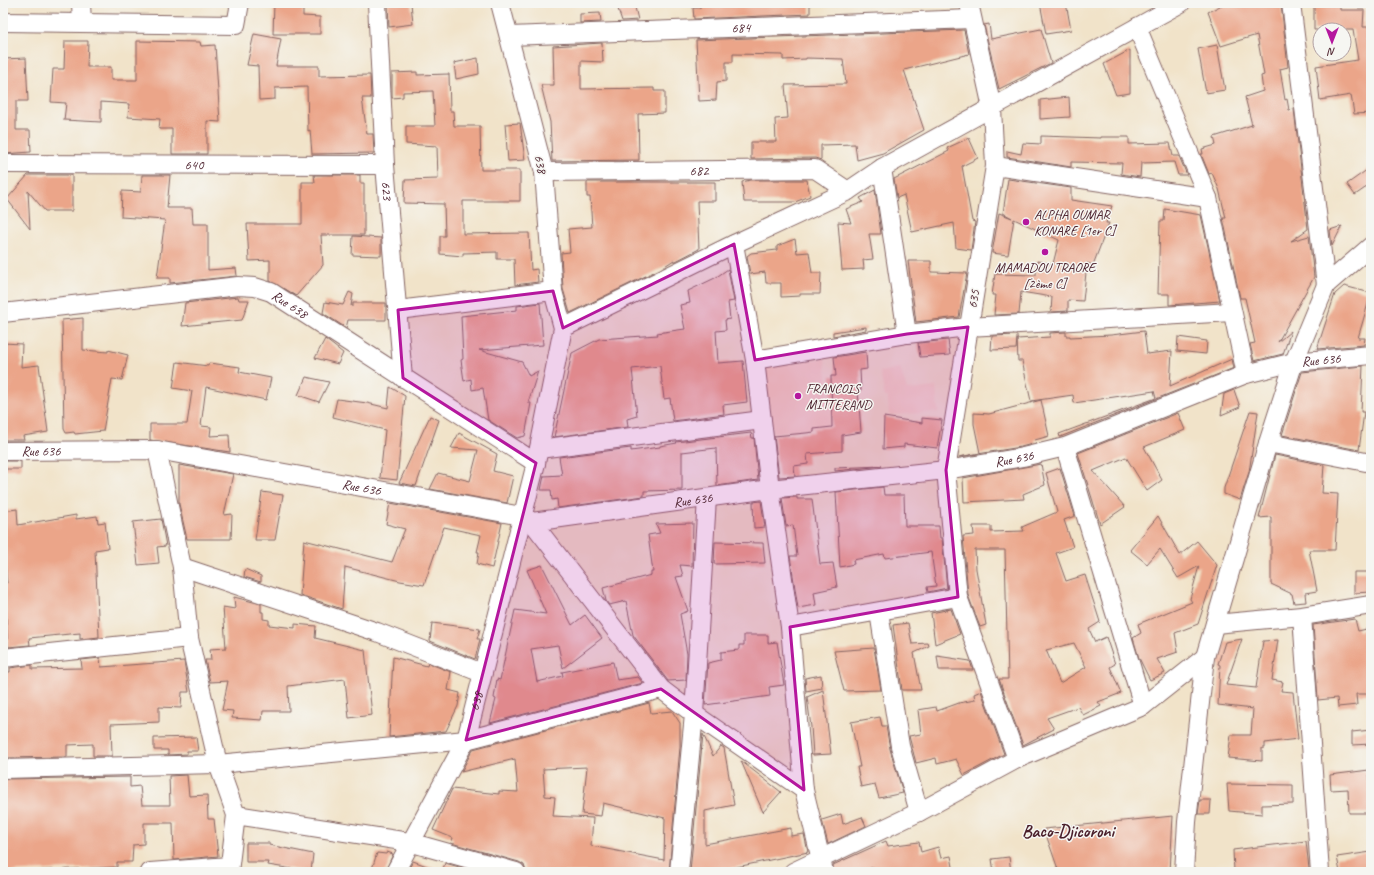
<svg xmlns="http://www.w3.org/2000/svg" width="1374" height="875" font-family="Caveat,sans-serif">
	<rect width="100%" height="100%" fill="#f6f6f2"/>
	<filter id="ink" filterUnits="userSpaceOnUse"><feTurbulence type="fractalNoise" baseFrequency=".025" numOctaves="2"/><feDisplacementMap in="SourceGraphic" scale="8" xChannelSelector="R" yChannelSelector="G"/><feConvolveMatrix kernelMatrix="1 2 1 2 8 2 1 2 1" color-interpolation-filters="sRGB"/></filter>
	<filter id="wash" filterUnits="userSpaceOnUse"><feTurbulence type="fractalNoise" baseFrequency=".012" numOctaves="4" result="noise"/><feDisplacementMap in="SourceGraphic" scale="16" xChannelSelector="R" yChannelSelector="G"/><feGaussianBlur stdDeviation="0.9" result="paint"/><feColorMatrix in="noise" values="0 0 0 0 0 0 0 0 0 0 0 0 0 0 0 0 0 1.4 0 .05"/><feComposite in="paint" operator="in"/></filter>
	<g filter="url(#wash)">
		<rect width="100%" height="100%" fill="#f1e3c9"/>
		<!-- built -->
		<path fill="#f3d4bf" d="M825,358L832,426L773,433L762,367Z
			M900,368L907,390L936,387L938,412L889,415L888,397H885L880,372Z"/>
		<g id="blocks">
			<!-- building -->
			<path fill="#eba589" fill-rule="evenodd" d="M274,3H303V16L320,17V34H273Z
				M388,3H411L413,24L389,27Z
				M616,3H634L638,20L622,21Z
				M700,3H810V14L694,19L693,8H700Z
				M1040,3H1066L1071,30L1046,34Z
				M1226,3H1281L1288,67L1280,69L1285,100L1287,99L1289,110L1294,109L1308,229L1291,241L1309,236L1314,277L1278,342L1291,331L1283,354L1254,361L1250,344L1255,343L1245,298H1240L1223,218H1226L1219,189L1212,173L1209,174L1201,154H1203L1202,149L1216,145L1214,137L1252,125L1245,97L1263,91L1261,76L1264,75L1257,35L1221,46L1208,12Z
				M1314,3H1340V10H1364L1363,27H1371V113L1354,114L1351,95L1320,100L1316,66L1358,60L1353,30H1314Z
				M600,13L601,22L580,23V14Z
				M989,24L991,39L1041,29L1051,63L999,89L984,25Z
				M964,30L969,54L904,70L924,130L883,153L857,160L855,144L821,145V160L815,158L751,159V142H776L775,119L788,118L785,85L846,84L843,59L806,58V59L783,60V55L733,54V62H726V81L717,82L716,100L699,101L696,40Z
				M254,34L281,39L276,66H319V76L370,75L371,98H362L367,134H373L374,153L312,154L310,130L308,131L307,87L275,88V99L259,100L258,66L247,65Z
				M65,41H88L87,67H111V80H137V41L200,42L201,46L215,45L220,122L207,121V154H172V129H159L160,119L128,117L129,104L101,102V122L64,120L66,103L51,102L53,69H64Z
				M602,43L603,62L581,61V89L654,88V91H665V113L638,114L639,160L552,161L550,122L541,85H554L553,46Z
				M1217,45L1225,90L1206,93L1198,49Z
				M1130,50V93L1116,95L1104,64Z
				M26,58L28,101H16V130H30L31,152L3,154V59Z
				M478,58L479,74L456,79L454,63Z
				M417,72V75L449,74L450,111H453L454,126H480L481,170H520V201H463V234L529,233L531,270L537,269L538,282L515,285L514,259H497V252L463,253V256L440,254V236H445L444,204L404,203L405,180L438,179L437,146L406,144V126H435L433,91L403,92V97L392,98V73Z
				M1069,97L1070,117L1040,119V100Z
				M520,123L525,160L508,161L505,124Z
				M1041,136L1101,138V137H1129V144L1170,143L1173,156H1179L1187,175H1178L1174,162L1141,163L1140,177L1121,174L1122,163L1071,162V167L1007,157V151L1021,154L1023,143L1041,144Z
				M969,138L978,158L962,166L972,221L975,222L971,250L956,248L954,223L912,232L904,195L897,198L894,179L949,151L947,148Z
				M1371,167V184L1355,195L1347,184Z
				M28,175H72V211H45L28,191L30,229L7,199Z
				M142,175H170L167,208H192L193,224H208V270L236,268L237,276L170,283V278H157L165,220L121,217L122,191L141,192Z
				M314,175H360V183H364V235H321L323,265L296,296L270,281V260L249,261L247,224H302V182H315Z
				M1008,179L1071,188V200L1112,206L1106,223H1109L1093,265L1087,263L1083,301L1068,300V311L1051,312L1052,297L1021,292L1019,314L994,315L996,295H992L995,274L1036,275L1037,261L1053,264L1059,240L1014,219L1008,255L992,253L999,213L1012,218L1003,213Z
				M751,180H807L810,196L795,202H744L742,182Z
				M587,182H715V201H697L699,249L674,262V260L660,269L570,313L563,289L561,253L570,252L568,229L592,227L590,197H587Z
				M875,190L881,234H869L873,259L863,260L864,269L842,270L838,222L851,223L846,209L863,202L860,198Z
				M1165,209L1201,215L1220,301L1169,305V294H1158L1160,221H1164Z
				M1342,226L1332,246L1330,230Z
				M353,236L381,238V256L352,255Z
				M795,239L797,253L809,252L812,273H821L820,294H800V296L781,297V283H766L765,272L750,274L747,256L751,253L777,250V246Z
				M908,261H931V272L967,273L959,317L916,322Z
				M728,269L734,301L728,302L730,319L725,320L726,330L716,331L718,363L743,361L747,402L723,405L724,414L673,421L670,398L664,399L660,366L632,369L637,416L627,419L628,427L554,437L572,353L599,339L658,335L657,333L685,329L680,305L690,303L688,291L715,278Z
				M1344,286L1371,293L1358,338H1365L1364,345L1317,349L1335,294Z
				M349,292L353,294L351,306H353V303H386V320H348L346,328L323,313L325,302L343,305Z
				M238,297L239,300H249L242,320L182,326L185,303Z
				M540,303L543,345L479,350L522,362L529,376L538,371L528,403H531L525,436L517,438L488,420L483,388L472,390L471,379L464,381L461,360L463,359L461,316L517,310V306Z
				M83,318V350L108,352V350L128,355L122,380L112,379L103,431L75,434L74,432L66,433L64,429L62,320Z
				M866,327V330L833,336V332Z
				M1144,331L1147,354L1172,351L1170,386L1232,359L1234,368L1060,437L1059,434L1156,398L1154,391L1074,403L1073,395L1031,401L1022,361H1018L1017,339L1016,349L991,350L992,336L1017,335V339L1050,337V333L1066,332V336H1070V337L1111,335Z
				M1178,337L1207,341L1206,354L1177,351Z
				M325,339L343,353L338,364L315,358Z
				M948,340L950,355L920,357L918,343Z
				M3,343L22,344L21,367L39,365L48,432L23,436L24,440H3Z
				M866,352L867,369L860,370L861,390H858L861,432L842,435V451L807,454L808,464L794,466L795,476L779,477L774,436L806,433L814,432V429L832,427L831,376H836L834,357Z
				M177,362L208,366L209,363L240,367L239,372L271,378L266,400L206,387L201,426L211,427L210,436L229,435L230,452L150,440V424H187L192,391L173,388Z
				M1363,366L1361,412H1364L1359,450L1282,435L1302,372Z
				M306,377L329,382L319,402L298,395Z
				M390,387L405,396L397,480L380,478L385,430L333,417L337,399L367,403L388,408Z
				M1234,390L1240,407L1221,415L1224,394Z
				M1041,400L1049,436L1035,440L1036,443L1021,447L959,457L980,453L974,424V413L989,414Z
				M1250,411L1258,412L1249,472L1240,500L1224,494V488Z
				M1178,413L1185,430L1144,447L1162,480L1147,491L1126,457L1093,471L1125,507L1100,524L1078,453Z
				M430,416L439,420L416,486L399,483Z
				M884,417L922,423V418L942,420L937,448L904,444V447L883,449Z
				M459,433L497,454L493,471L513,476L507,503L430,489L438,473L470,481L478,450L451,448Z
				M751,433L752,438H754L758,480L717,486L716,448L682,452V490L644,491V496L558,508L557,499L552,500L551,490H541L544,476L562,475L559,457L631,448V451L660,447V446L677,443L676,442Z
				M1275,455L1324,465L1322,493L1338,494L1335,550H1309L1317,591L1305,593L1306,602L1294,603L1292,594L1271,584V517L1259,518Z
				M3,461H21V469H3Z
				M1041,464L1045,485L1023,494L1024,499L964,502L963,478Z
				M179,465L233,474L224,515L232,514L231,539H187L179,504Z
				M882,466L835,471V468Z
				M1060,468L1075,516L1064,520L1073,547L1056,553L1066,581L1085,575L1100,622L1089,629L1095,642L1106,637L1115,664L1110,667L1121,693L1098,702L1101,706L1083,715L1078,707L1047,718L1054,729L1023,745L999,679H1008L1005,550H975L976,569L986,625L980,627L968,595L963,536L974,535L973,526H991V532L1024,531L1022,527L1057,512L1046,473ZM1074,643L1086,667L1060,683L1046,650Z
				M883,487L884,495H904L905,526H939L940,538H942L947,588L928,592L927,587L936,586L931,552L885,558L884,554L853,560L854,564L840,567L836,492Z
				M262,492L283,495L275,540H255Z
				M797,497V499H812L820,564L833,563L837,587L814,592L816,605L798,608L790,556H797L793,525L786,526L782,498Z
				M761,501L765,527L754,528L753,502Z
				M390,503L502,523L492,568L477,564L479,552H477L481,535L444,527L424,585L400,581L345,567L342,609L300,595L304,540L392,562L405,529L386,524Z
				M17,509L18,525L76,515V519L97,516L98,523L105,522L108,548L95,550L99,637L80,639V633L29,638L30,645L8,647L4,583H7L3,540V511Z
				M1158,516L1180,555L1197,541L1217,565L1198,624L1175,633L1178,652L1157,659L1165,673L1150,680L1139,658L1133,638L1141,633L1138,624L1192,602L1190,599L1199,566L1178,578L1160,549L1147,564L1130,550Z
				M161,519L166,546L157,547L159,563L138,565L133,522Z
				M693,523L692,566L680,565L683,576L676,577L688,611L680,614L687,654L686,680L668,681L633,635L626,601L609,605L606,601L603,588L651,575V572H653L648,535L660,533L656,524Z
				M715,542L763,543L765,563L714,564Z
				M542,565L572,625L585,615L602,638L563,668L558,645L531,649L537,682L563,676L562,672L613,662L617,680L638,677L643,683L490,723L496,699L494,698L497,679L500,680L515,610L546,614L527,570Z
				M245,569L261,576V582L244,577Z
				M1354,572H1371V592L1354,593Z
				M234,597L261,604V612H263V619L269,620V625L295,628V624L316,626L315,638L365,650L372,715L349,718L345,679L288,686L289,711H263L262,720L232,718L233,711L222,710L228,681L210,682L205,660H211L210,649L226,648L223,607L235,609Z
				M951,609L960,634L935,644L931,613Z
				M1355,619L1358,631L1371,628V694H1356L1357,705L1338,707L1337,698L1318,700L1313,625Z
				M432,623L480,629L477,639H480L475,659L430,641Z
				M908,623L912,644L928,643L929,646L914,653L921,690H902L893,625Z
				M744,635H768V643L777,642L784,685L769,687L770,696L705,705L708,663L721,660V652L739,650V645H744Z
				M1242,639L1226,685L1256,688L1263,641L1278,640L1272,680L1283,682L1281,691L1293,692L1298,739L1265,743V748H1262V761L1228,758L1231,735H1251L1253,709L1218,705L1220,665L1218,664L1225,642Z
				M874,648L881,690L844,691L834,651Z
				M937,656L970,661L973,670H939Z
				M393,657L427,666L428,663L451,672L448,690L460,693L458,706L446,731L389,737Z
				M100,658L101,667L184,661L189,692H182L181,708L159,707V722L111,724L112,756H93V744L67,745V757L3,758V672H10V668L32,665V669L82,668L81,660Z
				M821,675L822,688L806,691L805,678Z
				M823,690L831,754L813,755L811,727L807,697Z
				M981,691L1004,754L964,775L956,759L937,764L936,758L916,763L909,736L921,734L918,710L936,707L937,711L959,703L975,700L974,694Z
				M649,703L651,713L672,711L680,723V747L669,872H526L524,865L519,862L451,843L453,838L433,830L452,789L499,794V791L518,792L515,759L461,772L473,749ZM587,767L582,814L601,816L603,803L665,818L664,860L591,846L593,818L553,816L555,797L545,796L543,769Z
				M880,717L882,726H886L890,749L903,793L879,798L875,784L861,787L857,767H860L851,722Z
				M1371,730V744L1352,745V732Z
				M703,734L713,756L721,746L724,748L734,805L705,811V844L791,828V836L804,834L808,852L732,868V872H690Z
				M196,737L198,751H187V754L168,755V750H154V738Z
				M741,761L781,792L763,812Z
				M1369,770L1371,813H1349L1348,789L1331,790L1330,775Z
				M187,775L189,796L207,795L208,819H214L218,856L174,860L173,823H144V844L133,845L132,862H117V867L3,872V779L130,777V787L140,786L142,805H170L169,776Z
				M1227,784L1293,785V804L1262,805V814L1229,811Z
				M1200,800H1211L1210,814H1198Z
				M841,814L843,824L862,817L866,826L828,844L822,820Z
				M1173,816L1170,872H1059L1044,829Z
				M886,841L888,846L919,842L921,852L938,847L941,858L951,856L954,872H876L874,867L858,872H834L833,865Z
				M1306,841L1309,869L1294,872L1234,871L1233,850Z
				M246,843H269V845L313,854L311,872L268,865L269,862H246Z
				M387,852L393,854L385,872H371L377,853L386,854Z
				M1371,852V872H1340L1337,857Z
				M1009,857L1011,872H994L992,859Z
				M413,861L438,870V872H407Z
				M445,863L477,872H442Z"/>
		</g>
	</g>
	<g filter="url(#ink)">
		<use href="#blocks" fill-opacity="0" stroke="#846462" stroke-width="1"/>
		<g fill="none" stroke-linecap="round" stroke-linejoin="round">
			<!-- minor casing -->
			<g stroke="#846462" stroke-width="20">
				<g id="minor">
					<path d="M81,3L82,23"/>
					<path id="s1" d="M377,3L385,165L403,378"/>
					<path d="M969,3L992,108L995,166L946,470L958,597L1017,759"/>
					<path d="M1291,3L1326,285"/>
					<path d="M3,22L236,25L240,3"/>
					<path d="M1137,27L1208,198L1246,374"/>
					<path id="s2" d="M509,36L972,19"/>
					<path id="s3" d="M3,164L385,165"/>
					<path d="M995,166L1208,198"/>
					<path d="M882,168L907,334"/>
					<path id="s4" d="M544,172L815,169L848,191"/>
					<path d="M734,244L755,360L770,489L790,627L804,790L824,872"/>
					<path d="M1371,246L1326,285L1294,362L1268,443L1371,463"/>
					<path d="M398,310L553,291"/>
					<path id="s5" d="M3,313L238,286L255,287L271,292L536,463"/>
					<path d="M563,328L734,244L848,191L882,168L1181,3"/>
					<path d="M755,360L907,334L968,327L1232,312"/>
					<path d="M1065,447L1143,706"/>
					<path d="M539,449L762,420"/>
					<path d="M157,450L182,567L189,638L218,764L236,815L229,872"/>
					<path id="s6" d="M3,451L157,450L522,516L532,522L770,489L946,470L1023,457L1065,447L1246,374L1294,362L1371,355"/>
					<path d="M532,522L661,689L694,714L804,790"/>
					<path d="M182,567L377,632L482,673"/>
					<path d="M879,612L900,746L919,812"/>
					<path d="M1302,616L1320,872"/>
					<path d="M1215,624L1302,616L1371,605"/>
					<path d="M790,627L958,597"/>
					<path d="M3,658L189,638"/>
					<path d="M3,769L218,764L466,740L661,689"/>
					<path d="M236,815L409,842L516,872"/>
					<path d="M150,872L229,866"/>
					<path id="s7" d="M395,872L466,740L536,463L563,328L553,291L544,172L500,3"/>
					<path d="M679,872L694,714L707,498"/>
					<path d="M793,872L919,812L1017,759L1143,706L1205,657"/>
					<path d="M1184,872L1187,822L1205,657L1268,443"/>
				</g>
			</g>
			<!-- minor -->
			<use href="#minor" stroke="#fff" stroke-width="18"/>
		</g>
	</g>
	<!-- marked area -->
	<path fill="#b5179e" fill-opacity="0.2" stroke="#b5179e" stroke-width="3" stroke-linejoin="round" d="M734,244L755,360L907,334L968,327L946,470L958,597L790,627L804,790L661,689L466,740L536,463L403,378L398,310L553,291L563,328Z"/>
	<!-- markers -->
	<g fill="#b5179e" stroke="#f6f6f2" stroke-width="1.5">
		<circle cx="1026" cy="222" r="4"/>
		<circle cx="1045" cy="252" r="4"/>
		<circle cx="798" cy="396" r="4"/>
	</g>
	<g text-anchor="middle" stroke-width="3" stroke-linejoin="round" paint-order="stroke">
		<!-- street labels -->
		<g font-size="14" fill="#4a1f2b" stroke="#f6f6f2">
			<text dy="5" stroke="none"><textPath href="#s2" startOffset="232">684</textPath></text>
			<text dy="5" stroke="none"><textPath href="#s3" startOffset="191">640</textPath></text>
			<text transform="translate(541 164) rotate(78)" y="5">638</text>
			<text dy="5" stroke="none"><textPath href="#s4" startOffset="155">682</textPath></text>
			<text dy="5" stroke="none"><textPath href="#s1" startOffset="188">623</textPath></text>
			<text transform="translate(973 299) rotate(-81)" y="5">635</text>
			<text dy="5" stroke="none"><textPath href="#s5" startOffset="293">Rue 638</textPath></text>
			<text dy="5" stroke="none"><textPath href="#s6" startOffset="1347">Rue 636</textPath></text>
			<text dy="5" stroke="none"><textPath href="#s6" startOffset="38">Rue 636</textPath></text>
			<text dy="5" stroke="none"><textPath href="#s6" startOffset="1023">Rue 636</textPath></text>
			<text dy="5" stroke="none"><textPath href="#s6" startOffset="362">Rue 636</textPath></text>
			<text dy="5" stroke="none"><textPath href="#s6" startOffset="699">Rue 636</textPath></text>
			<text dy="5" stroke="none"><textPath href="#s7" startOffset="190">638</textPath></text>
		</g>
		<!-- poi labels -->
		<g font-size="14" fill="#4a1f2b" stroke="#f6f6f2" text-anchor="start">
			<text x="1034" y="219">ALPHA OUMAR<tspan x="1034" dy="16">KONARE [1er C]</tspan></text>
			<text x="1045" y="272" text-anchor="middle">MAMADOU TRAORE<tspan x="1045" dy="16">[2ème C]</tspan></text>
			<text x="806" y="393">FRANCOIS<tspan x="806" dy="16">MITTERAND</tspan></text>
		</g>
		<!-- district labels -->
		<g font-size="18" font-weight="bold" fill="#4a1f2b" stroke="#f6f6f2">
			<text x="1068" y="837">Baco-Djicoroni</text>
		</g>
	</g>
	<!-- margin -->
	<rect width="1374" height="875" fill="none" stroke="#f6f6f2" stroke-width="16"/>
	<!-- north arrow -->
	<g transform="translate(1332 42) rotate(180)"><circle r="19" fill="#f6f6f2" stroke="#b1a0a2"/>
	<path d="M0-3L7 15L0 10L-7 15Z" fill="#b5179e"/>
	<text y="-6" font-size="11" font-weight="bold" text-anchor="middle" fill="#4a1f2b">N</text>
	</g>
</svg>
